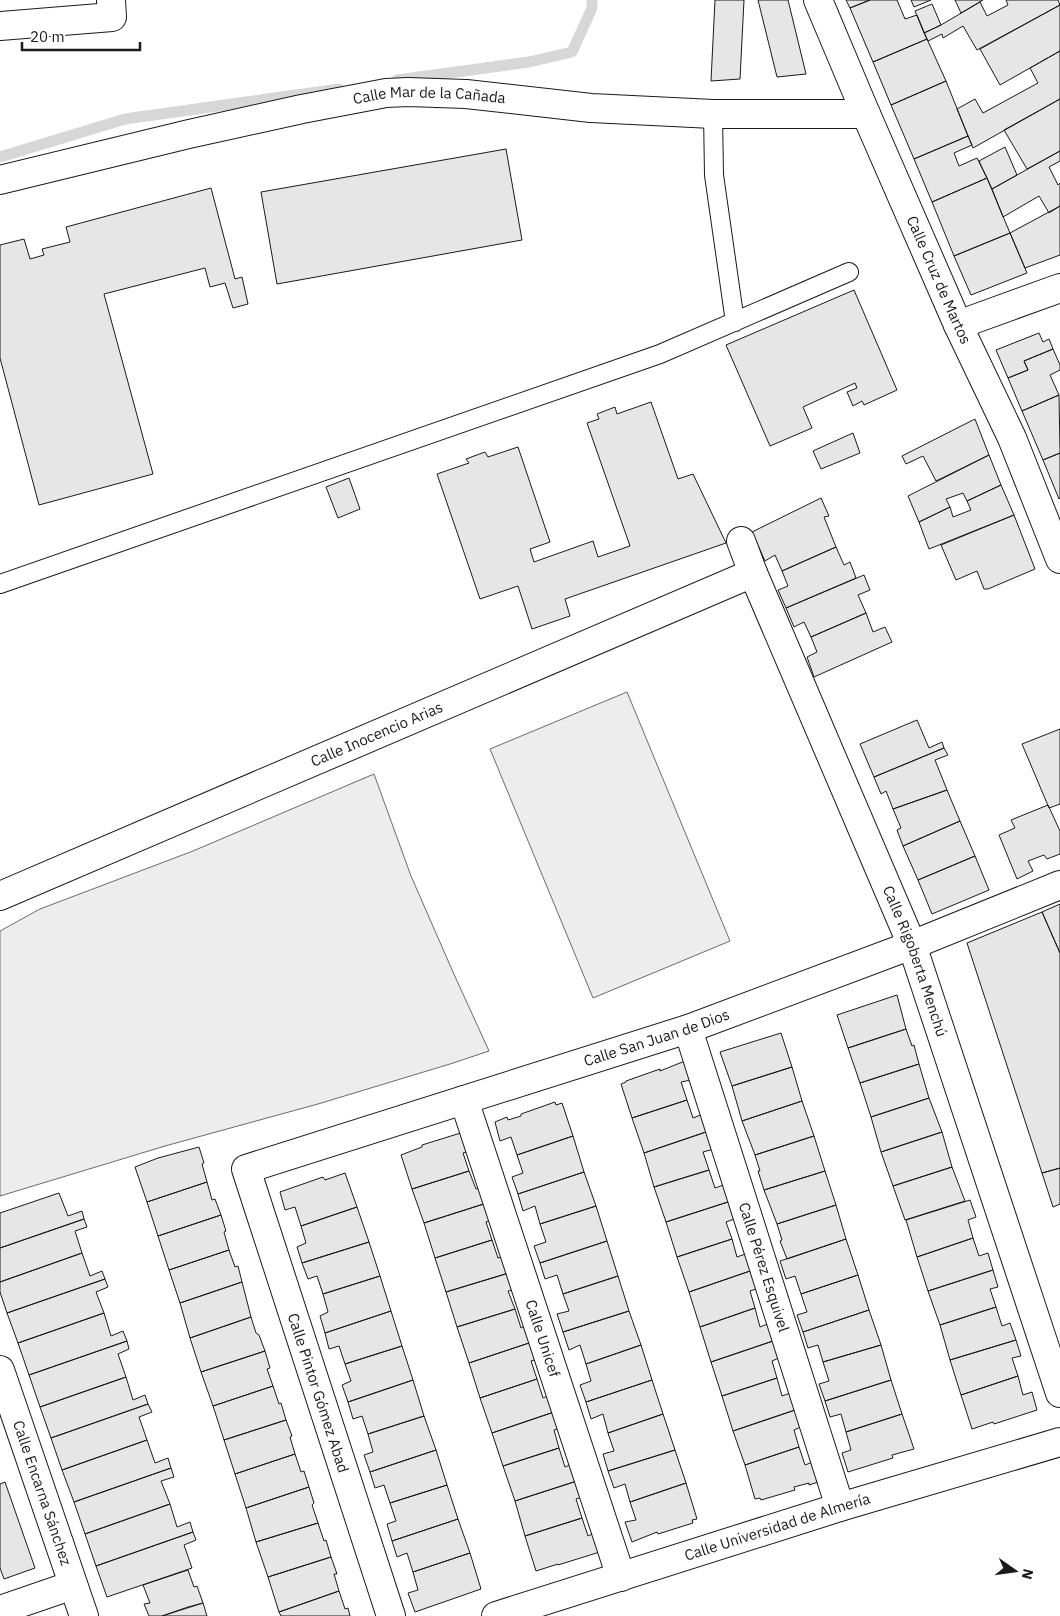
<svg xmlns="http://www.w3.org/2000/svg" width="1060" height="1616" font-family="'IBM Plex Sans',sans-serif">
	<rect width="100%" height="100%" fill="#fff"/>
	<!-- built -->
	<path fill="#ededed" stroke="#6a6a6a" d="M627,692L730,941L593,998L490,749Z
		M374,774L411,876L453,972L489,1051L450,1064L318,1104L165,1146L0,1196V931L40,909L193,851Z"/>
	<g fill="none" stroke-linecap="round" stroke-linejoin="round">
		<!-- stream -->
		<path stroke="#d7d7d7" stroke-width="11" d="M397,80L529,62L572,52L592,8V0
			M0,157L125,119L339,89"/>
	</g>
	<!-- building -->
	<path fill="#e6e6e6" stroke="#1a1a1a" d="M715,0H744L740,79L711,81Z
		M758,0H788L806,74L777,77Z
		M846,0H870L850,8Z
		M870,0H897L905,19L917,15L927,39L873,62L850,8Z
		M911,0H931L914,7Z
		M955,0H983L961,13Z
		M1006,0H1058L1060,5L977,50L963,26L943,38L942,34L928,41L924,33L941,25L980,2L987,16L1008,5Z
		M932,4L941,25L924,33L915,11Z
		M1060,5V51L1000,85L980,49Z
		M927,39L946,81L891,105L873,62Z
		M1060,51V99L973,148L957,109L975,99L983,113L1038,83L1030,68Z
		M946,81L968,136L914,159L891,105Z
		M1060,99V151L1027,169L1004,130Z
		M968,136L972,145L954,153L959,166L977,158L987,178L932,202L914,159Z
		M1005,147L1017,175L992,189L979,161Z
		M506,149L522,240L277,284L261,192Z
		M1060,151V161L1049,167L1058,185L1060,183V206L1049,213L1039,196L1003,217L992,189Z
		M987,178L1010,233L954,256L932,202Z
		M211,188L235,279L242,277L248,304L233,308L225,283L210,287L205,268L104,294L153,474L39,505L0,358V245L24,239L30,259L44,255L42,249L70,242L66,227Z
		M1060,206V255L1025,268L1010,233Z
		M1010,233L1027,273L971,295L954,256Z
		M854,290L897,390L864,405L862,401L853,406L847,392L857,388L855,383L803,407L812,428L770,446L726,345Z
		M1039,333L1043,342L1049,339L1053,349L1024,361L1028,370L1008,378L996,350Z
		M1053,349L1060,365V370L1050,375L1059,395L1022,411L1008,378L1028,370L1024,361Z
		M1059,395L1060,453L1043,460L1022,411Z
		M651,402L678,479L693,474L726,543L565,599L570,616L532,629L518,586L480,599L437,474L469,463L466,459L485,452L488,457L518,447L550,542L530,549L534,562L593,541L598,557L630,546L587,423L599,419L597,414L615,407L617,414Z
		M975,419L989,455L936,481L923,456L906,464L902,456Z
		M853,433L860,453L821,469L813,451Z
		M1060,453V498L1059,499L1043,460Z
		M989,455L1001,485L967,501L963,493L946,499L950,507L919,522L908,496Z
		M349,478L360,509L338,518L326,487Z
		M1001,485L1014,515L929,549L919,522L950,507L953,517L971,510L967,501Z
		M821,498L829,516L824,517L836,547L782,571L775,555L765,561L752,532Z
		M1014,515L1035,569L988,589H984L977,571L956,580L941,545Z
		M836,547L844,565L850,562L856,578L786,608L778,590L788,586L782,571Z
		M864,575L870,590L858,595L866,613L811,637L804,622L794,627L786,608Z
		M866,613L873,632L885,627L892,642L814,677L807,657L817,652L811,637Z
		M917,720L929,748L942,742L944,748L874,777L860,744Z
		M1060,729V804L1049,808L1022,744Z
		M944,748L948,755L935,760L947,790L893,809L886,791L881,794L874,777Z
		M947,790L960,821L903,846L897,830L901,828L893,809Z
		M1048,805L1060,831V854L1047,859L1044,855L1028,861L1033,871L1017,879L999,835L1015,828L1011,820Z
		M960,821L975,856L918,880L903,846Z
		M975,856L989,890L932,914L918,880Z
		M1060,904V953L1042,912Z
		M1042,912L1060,953V1168L1042,1173L967,943Z
		M897,995L906,1029L848,1048L837,1015Z
		M906,1029L912,1046L914,1045L919,1064L860,1083L848,1048Z
		M781,1033L792,1067L732,1086L720,1052Z
		M685,1061L691,1080L681,1082L687,1100L632,1118L621,1084L626,1082V1081L660,1069V1071Z
		M919,1064L929,1098L871,1117L860,1083Z
		M792,1067L802,1101L742,1121L732,1086Z
		M929,1098L942,1132L881,1152L871,1117Z
		M687,1100L693,1118L703,1114L709,1131L644,1153L632,1118Z
		M802,1101L814,1136L755,1155L742,1121Z
		M555,1102L556,1105L562,1103L573,1136L517,1155L511,1137L500,1141L495,1122L507,1117L508,1120L521,1116V1114Z
		M467,1131L473,1150L463,1153L469,1171L412,1189L401,1155L422,1147V1145Z
		M709,1131L714,1149L703,1152L709,1170L654,1187L644,1153Z
		M942,1132L952,1167L893,1186L881,1152Z
		M573,1136L584,1172L518,1194L512,1177L523,1173L517,1155Z
		M814,1136L825,1171L764,1190L758,1171H760L755,1155Z
		M199,1147L204,1163L202,1164L207,1182L147,1202L135,1167L158,1158Z
		M952,1167L965,1201L905,1220L893,1186Z
		M1060,1168V1204L1053,1207L1042,1173Z
		M709,1170L715,1188L726,1184L731,1201L666,1222L654,1187Z
		M469,1171L476,1189L485,1186L490,1202L424,1223L412,1189Z
		M825,1171L836,1205L777,1224L764,1190Z
		M584,1172L596,1206L540,1224L535,1206L523,1211L518,1194Z
		M345,1173L357,1207L301,1226L295,1207L285,1210L280,1192L323,1177L325,1180Z
		M207,1182L212,1200L215,1199L221,1215L158,1236L147,1202Z
		M59,1193L68,1216L82,1211L84,1219L0,1248V1213Z
		M970,1200L976,1217L968,1220L973,1238L917,1257L906,1220Z
		M731,1201L737,1218L726,1222L732,1239L677,1257L666,1222Z
		M490,1202L495,1219L486,1222L492,1240L435,1258L424,1223Z
		M836,1205L846,1239L787,1259L780,1241L782,1240L777,1224Z
		M596,1206L607,1241L540,1263L534,1246L546,1242L540,1224Z
		M357,1207L369,1242L302,1263L297,1247L306,1243L301,1226Z
		M221,1215L226,1231L224,1232L229,1250L169,1270L158,1236Z
		M84,1219L87,1227L75,1231L82,1253L0,1282V1248Z
		M973,1238L979,1256L988,1253L993,1270L928,1291L917,1257Z
		M732,1239L737,1257L748,1253L753,1270L689,1292L677,1257Z
		M846,1239L858,1275L801,1294L795,1276L786,1279L780,1261Z
		M492,1240L498,1258L507,1255L512,1272L446,1292L435,1258Z
		M607,1241L618,1276L563,1294L557,1275L545,1279L540,1263Z
		M369,1242L380,1276L323,1294L317,1276L308,1279L302,1263Z
		M229,1250L235,1267L238,1266L242,1282L180,1303L169,1270Z
		M82,1253L90,1276L102,1271L105,1279L7,1313L0,1292V1282Z
		M753,1270L759,1288L750,1291L755,1308L700,1327L689,1292Z
		M993,1270L998,1287L990,1289L996,1307L940,1325L928,1291Z
		M512,1272L518,1289L508,1291L515,1309L457,1327L446,1292Z
		M858,1275L869,1310L803,1332L797,1315L807,1312L801,1294Z
		M380,1276L391,1311L325,1333L320,1316L328,1312L323,1294Z
		M618,1276L629,1311L563,1332L557,1314L569,1311L563,1294Z
		M105,1279L108,1287L96,1292L104,1313L18,1343L7,1313Z
		M242,1282L251,1317L190,1338L180,1303Z
		M996,1307L1002,1326L1010,1323L1016,1340L950,1360L940,1325Z
		M755,1308L760,1327L770,1323L776,1340L711,1362L700,1327Z
		M515,1309L521,1328L529,1324L535,1341L469,1363L457,1327Z
		M869,1310L881,1345L823,1362L818,1345L808,1348L803,1332Z
		M391,1311L402,1346L345,1364L339,1346L329,1349L325,1333Z
		M629,1311L641,1345L586,1364L580,1345L569,1350L563,1332Z
		M104,1313L111,1336L123,1331L127,1341L29,1375L18,1343Z
		M251,1317L256,1333L259,1335L265,1351L201,1372L190,1338Z
		M776,1340L781,1357L772,1361L777,1378L722,1396L711,1362Z
		M1016,1340L1021,1356L1012,1358L1018,1376L961,1395L950,1360Z
		M127,1341L129,1349L118,1354L126,1377L40,1407L29,1375Z
		M535,1341L540,1358L531,1361L537,1379L480,1398L469,1363Z
		M641,1345L652,1380L586,1402L580,1385L591,1381L586,1364Z
		M881,1345L891,1380L825,1401L819,1384L829,1381L823,1362Z
		M402,1346L413,1380L348,1402L342,1385L351,1381L345,1364Z
		M265,1351L270,1368L267,1369L273,1386L213,1406L201,1372Z
		M1018,1376L1023,1395L1032,1392L1037,1410L994,1424L993,1422L972,1429L961,1395Z
		M126,1377L133,1400L145,1395L148,1404L51,1438L40,1407Z
		M777,1378L782,1396L793,1392L798,1409L733,1431L722,1396Z
		M537,1379L543,1398L552,1394L557,1411L492,1433L480,1398Z
		M413,1380L424,1416L368,1434L362,1416L353,1419L348,1402Z
		M652,1380L663,1414L608,1433L603,1414L591,1419L586,1402Z
		M891,1380L902,1414L846,1432L841,1414L830,1417L825,1401Z
		M273,1386L279,1404L281,1403L286,1420L224,1440L213,1406Z
		M148,1404L152,1412L139,1417L147,1440L62,1470L51,1438Z
		M798,1409L803,1426L794,1430L799,1447L745,1465L733,1431Z
		M557,1411L562,1428L554,1430L559,1448L503,1466L492,1433Z
		M663,1414L675,1450L608,1471L603,1454L614,1451L608,1433Z
		M902,1414L914,1449L892,1455L893,1458L848,1472L842,1453L851,1450L846,1432Z
		M424,1416L436,1450L370,1472L364,1455L373,1452L368,1434Z
		M286,1420L292,1436L290,1437L295,1454L235,1474L224,1440Z
		M147,1440L155,1463L168,1458L171,1468L74,1502L62,1470Z
		M799,1447L805,1465L815,1461L821,1481L809,1485V1483L794,1487L795,1490L761,1500L760,1498L755,1499L745,1465Z
		M559,1448L565,1467L574,1463L580,1480L515,1501L503,1466Z
		M436,1450L447,1485L390,1503L384,1485L375,1488L370,1472Z
		M675,1450L686,1483L630,1502L625,1484L614,1488L608,1471Z
		M295,1454L301,1472L304,1471L309,1487L246,1508L235,1474Z
		M171,1468L174,1477L161,1481L170,1504L85,1534L74,1502Z
		M580,1480L585,1496L576,1499L582,1518L525,1536L515,1501Z
		M5,1482L35,1568L4,1579L0,1568V1484Z
		M686,1483L697,1519L692,1520L693,1523L658,1534L657,1532L632,1542L625,1522L636,1520L630,1502Z
		M447,1485L458,1519L392,1541L387,1524L396,1521L390,1503Z
		M309,1487L314,1503L312,1505L318,1523L256,1542L246,1508Z
		M170,1504L177,1527L190,1522L193,1532L96,1566L85,1534Z
		M582,1518L588,1536L596,1532L603,1551L558,1565V1564L536,1571L525,1536Z
		M458,1519L470,1553L413,1572L407,1553L397,1557L392,1541Z
		M318,1523L324,1541L326,1540L331,1557L268,1577L256,1542Z
		M193,1532L196,1540L184,1545L192,1568L107,1597L96,1566Z
		M470,1553L481,1589L415,1612L408,1593L418,1590L413,1572Z
		M331,1557L337,1574H334L339,1591L279,1612L268,1577Z
		M188,1570L194,1587L197,1586L203,1603L162,1616H149L144,1604L150,1603L143,1585Z
		M339,1591L345,1609L348,1608L350,1616H281L279,1612Z
		M203,1603L207,1616H162L188,1607Z"/>
	<g fill="none" stroke-linecap="round" stroke-linejoin="round">
		<!-- lane casing -->
		<g stroke="#1a1a1a" stroke-width="20">
			<path id="lane" d="M713,114L714,175L735,322
				M0,584L660,354L849,272"/>
		</g>
		<!-- street casing -->
		<g stroke="#1a1a1a" stroke-width="30">
			<g id="street">
				<path id="s1" d="M818,0L866,114L958,325L1012,438L1060,559"/>
				<path d="M0,26L112,17L111,0"/>
				<path id="s2" d="M0,180L189,134L302,109L386,93L408,92L466,94L591,108L713,114H866"/>
				<path d="M958,325L1060,288"/>
				<path id="s3" d="M741,541L753,573L912,945L1060,1393"/>
				<path id="s4" d="M0,896L753,573"/>
				<path id="s5" d="M688,1029L840,1507"/>
				<path id="s6" d="M464,1100L621,1577"/>
				<path id="s7" d="M0,1370L84,1616"/>
				<path d="M0,1610L73,1585"/>
				<path id="s8" d="M391,1616L246,1169L688,1029L912,945L1060,885"/>
				<path id="s9" d="M496,1616L840,1507L1060,1442"/>
			</g>
		</g>
		<!-- lane -->
		<use href="#lane" stroke="#fff" stroke-width="18"/>
		<!-- street -->
		<use href="#street" stroke="#fff" stroke-width="28"/>
	</g>
	<g text-anchor="middle" stroke-width="4" stroke-linejoin="round" paint-order="stroke">
		<!-- street labels -->
		<g font-size="15" fill="#1a1a1a" stroke="#fff">
			<text dy="5" stroke="none"><textPath href="#s2" startOffset="439">Calle Mar de la Cañada</textPath></text>
			<text dy="5" stroke="none"><textPath href="#s1" startOffset="305">Calle Cruz de Martos</textPath></text>
			<text dy="5" stroke="none"><textPath href="#s4" startOffset="410">Calle Inocencio Arias</textPath></text>
			<text dy="5" stroke="none"><textPath href="#s3" startOffset="455">Calle Rigoberta Menchú</textPath></text>
			<text dy="5" stroke="none"><textPath href="#s8" startOffset="901">Calle San Juan de Dios</textPath></text>
			<text dy="5" stroke="none"><textPath href="#s5" startOffset="250">Calle Pérez Esquivel</textPath></text>
			<text dy="5" stroke="none"><textPath href="#s6" startOffset="251">Calle Unicef</textPath></text>
			<text transform="translate(318 1393) rotate(72)" y="5">Calle Pintor Gómez Abad</text>
			<text dy="5" stroke="none"><textPath href="#s7" startOffset="130">Calle Encarna Sánchez</textPath></text>
			<text dy="5" stroke="none"><textPath href="#s9" startOffset="295">Calle Universidad de Almería</textPath></text>
		</g>
	</g>
	<!-- north arrow -->
	<g transform="translate(1015 1571) rotate(104)" stroke="#ffffff" stroke-width="4" paint-order="stroke">
	<path d="M0-4L9 19L0 12L-9 19Z" fill="#1a1a1a"/>
	<text y="-8" font-size="14" font-weight="bold" text-anchor="middle" fill="#1a1a1a">N</text>
	</g>
	<!-- scale -->
	<path d="M22 42v8h118v-8" fill="none" stroke="#1a1a1a" stroke-width="2.5"/>
	<text x="30" y="42" font-size="15" fill="#1a1a1a" stroke="#ffffff" stroke-width="4" paint-order="stroke">20 m</text>
</svg>
